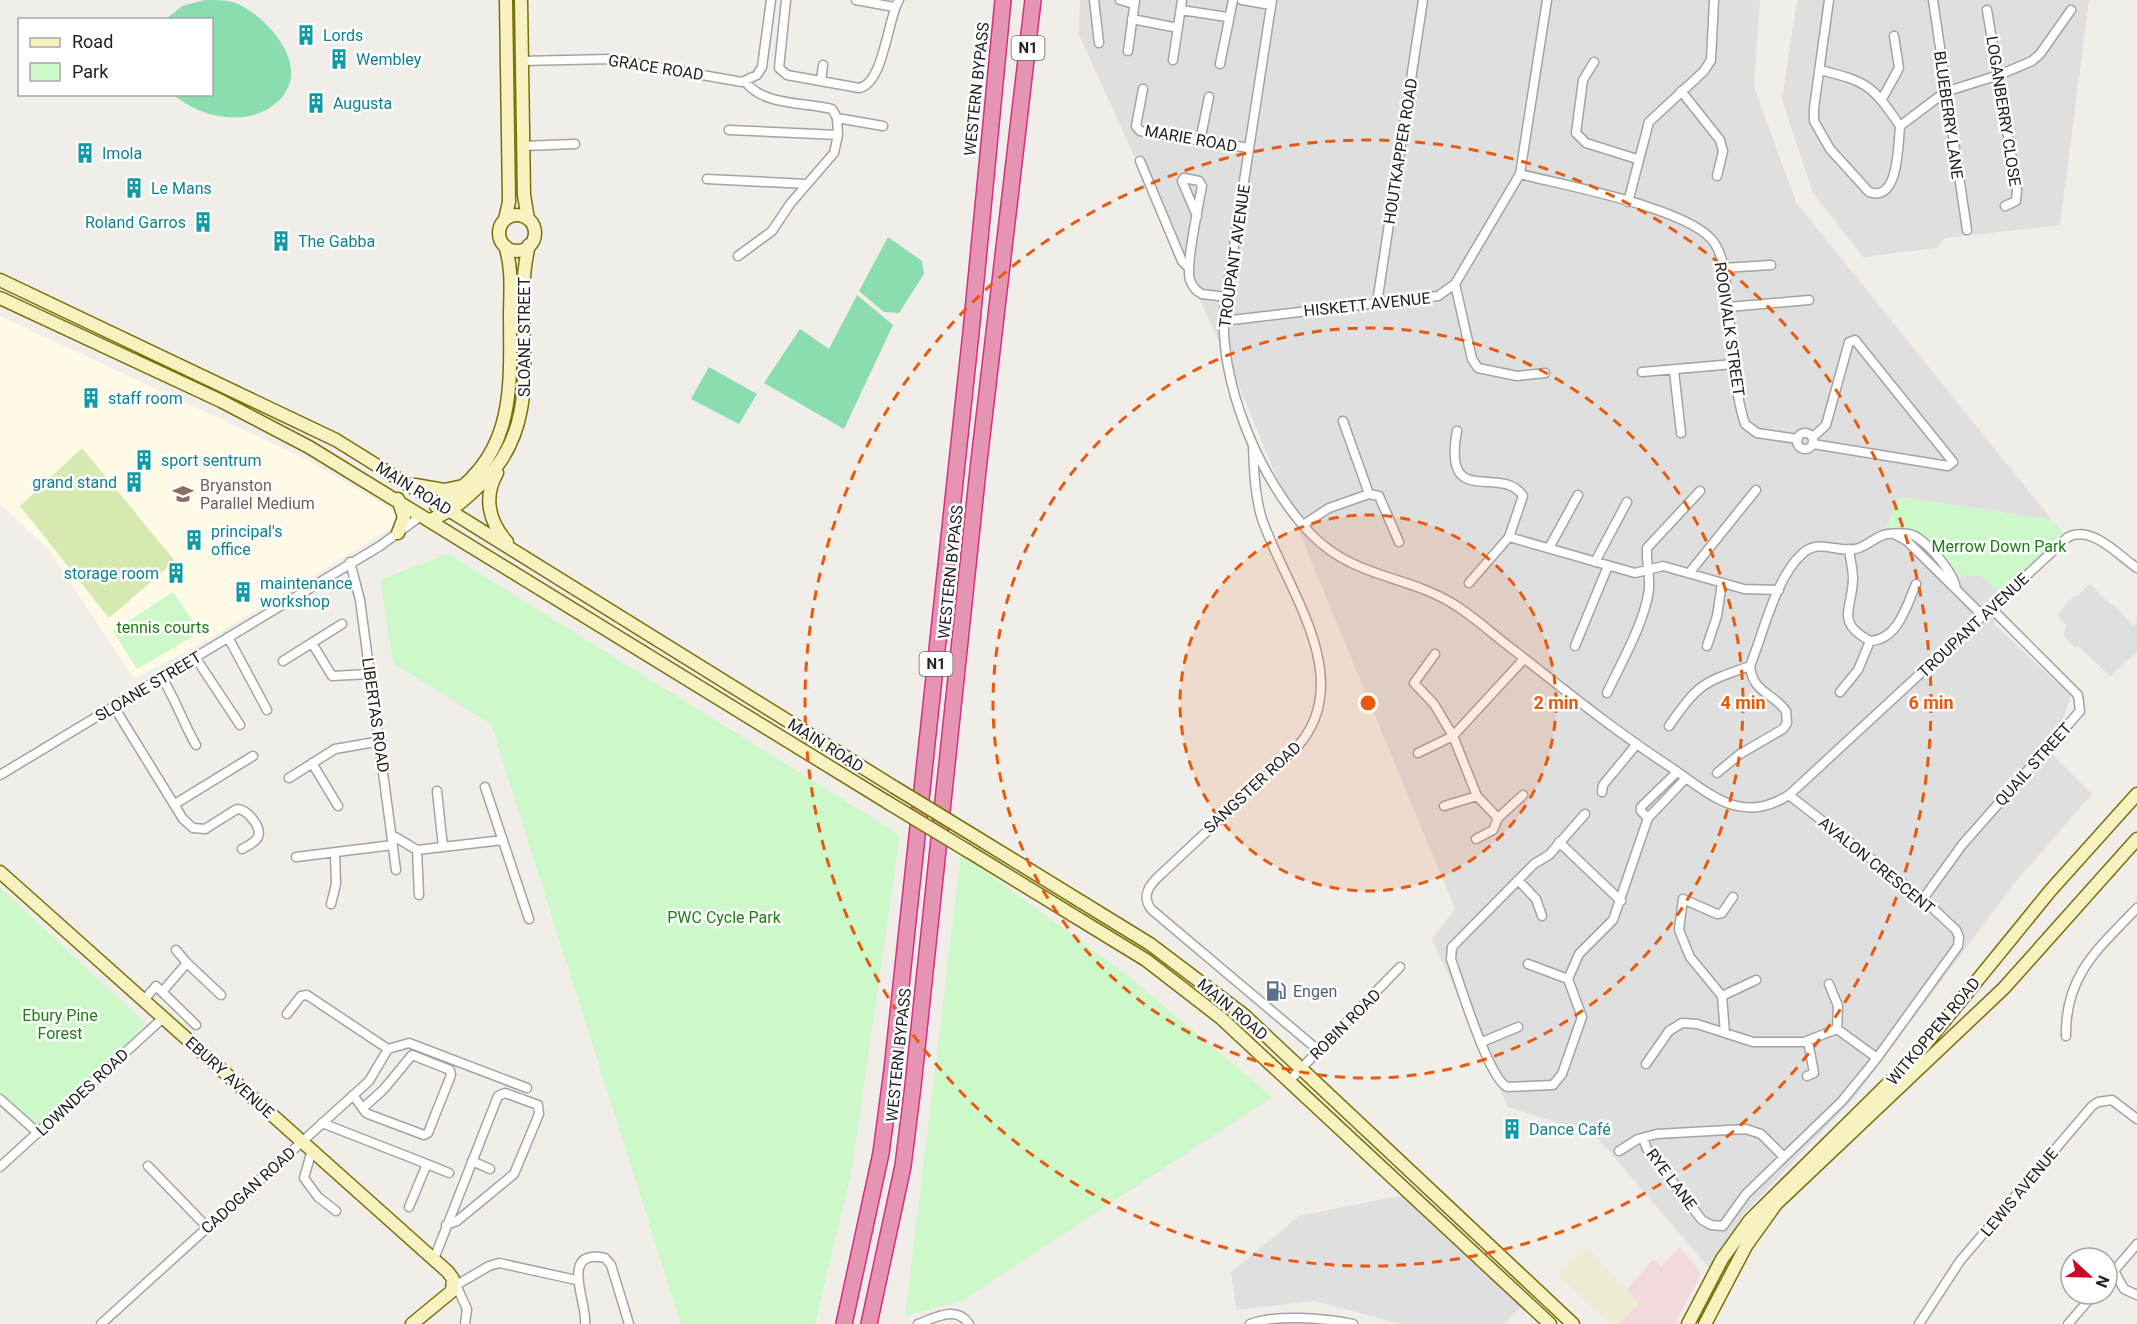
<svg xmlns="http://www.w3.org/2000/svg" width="2137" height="1324" font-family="Roboto,sans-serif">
	<rect width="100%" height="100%" fill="#f1ede9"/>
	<!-- residential -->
	<path fill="#e0dfdf" d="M1080,0H1760L1754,87L1796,202L2052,520L1901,497L1886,527L1915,530L1957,575L1982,576L1997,590L1994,624L2071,696L2052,754L2092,794L2013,885L1854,1098L1746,1211L1710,1269L1595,1135L1508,1107L1432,939L1455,909L1236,379L1079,35Z
		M1797,0H2089L2060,225L1945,238L1937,248L1863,257L1813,193L1782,99Z
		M1404,1195L1522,1305L1504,1324H1400L1315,1301L1236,1310L1231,1272L1299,1216Z"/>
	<!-- commercial -->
	<path fill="#f1d9dc" d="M1680,1247L1701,1274L1675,1324H1618L1639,1304L1626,1290L1654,1259L1661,1266Z"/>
	<!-- education -->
	<path fill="#fefae5" d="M0,316L308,460L393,510L399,518L397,525L197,646L134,679L48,549L0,504Z"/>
	<!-- farmland -->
	<path fill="#efecd5" d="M1586,1246L1639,1304L1618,1324H1610L1558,1275Z"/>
	<!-- grass -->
	<path fill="#d6e9b1" d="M82,448L175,561L109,618L20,506Z"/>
	<!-- park -->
	<path fill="#cdf8c9" d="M1900,497L2052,520L2064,533L2000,593L1982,576L1957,575L1915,530L1886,527Z
		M448,554L900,835L851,1173L815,1324H681L491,724L393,663L380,580Z
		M173,592L200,632L137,669L113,631Z
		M961,854L1127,975L1272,1097L962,1301L905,1316Z
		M0,887L145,1023L135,1036L32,1130L0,1100Z"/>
	<!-- pitch -->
	<path fill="#8addaf" d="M205,0C215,0 224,0 233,2C264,13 310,62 283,96C256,129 202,120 174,95L212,94V20L166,19L182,6Z
		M888,237L922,261L924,274L899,313L884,312L859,291Z
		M857,295L893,325L844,429L764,383L800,329L829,349Z
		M709,367L757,394L739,424L691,399Z"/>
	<!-- parking -->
	<path fill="#dedede" d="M2090,584L2111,605L2113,604L2133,626L2137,623V652L2110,676L2078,646L2075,648L2064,636L2066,625L2057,615L2075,595L2077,596Z"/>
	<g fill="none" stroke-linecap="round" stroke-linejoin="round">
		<!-- street casing -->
		<g stroke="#a3a3a3" stroke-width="11">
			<path id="street" d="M786,0L779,68L787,75L859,88C884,84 888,16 899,0
				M856,0L894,7
				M1094,0L1099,43
				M1120,0L1134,4
				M1242,0L1271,5
				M1272,0L1225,304C1216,378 1260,482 1312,535C1353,577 1404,575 1450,602C1473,615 1493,635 1515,651C1567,692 1619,734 1675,770C1692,782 1713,799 1733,805C1754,811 1771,806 1789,795L2068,537C2092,525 2118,555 2137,568
				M1829,0L1814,108V121L1830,149L1869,192C1899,203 1898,145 1900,126
				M1933,0L1967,230
				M1181,10L1227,17
				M1987,10L2017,190L2016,201L2005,206
				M1132,19L1178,28
				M1128,51L1135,0
				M1173,60L1182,0
				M521,61L611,59L742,82L757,75L762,67L771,0
				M1594,62L1583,80L1576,133L1586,143L1637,159
				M1220,64L1233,0
				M1820,70C1868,82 1872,85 1900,126
				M821,81L823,65
				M1143,89L1136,126L1140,131L1249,148
				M1681,91L1720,140L1723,151L1717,176
				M1882,99L1899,68L1894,36
				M837,118L883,126
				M1900,126L1945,92L1999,75L2032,61L2040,54L2071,10
				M729,130L838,135
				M1200,141L1209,97
				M523,146L575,144
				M1140,161L1182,261L1189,268
				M1520,174C1562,185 1695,209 1715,244C1726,261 1726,287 1728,306C1733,345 1733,387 1745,424L1757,433L1798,439
				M707,179L806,184
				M1628,202L1649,122L1704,71L1711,60L1714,0
				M1197,216L1182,181L1184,178L1199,181L1202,186C1199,203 1185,267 1190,280C1192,286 1196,291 1202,294L1226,297
				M738,256L772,231L790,204L834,153L838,135L837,118L832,109C805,102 762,106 745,81
				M1723,268L1771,265
				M1455,284L1472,359L1478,368L1517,376L1545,373
				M1377,303L1423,0
				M1728,307L1809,300
				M1223,321L1438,296L1455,284L1520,174L1547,0
				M1674,371L1681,433
				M1642,372L1734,364
				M1343,421L1369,494L1379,496L1399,542
				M1457,431C1442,511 1501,463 1523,496L1509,537
				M1797 441a8 8 0 1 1 16 0a8 8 0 1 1-16 0Z
				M1813,437L1826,425L1849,342L1855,340L1953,462L1948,466L1813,444
				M1253,447C1254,471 1255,497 1262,519C1286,589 1359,680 1296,748L1157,878C1147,888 1142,898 1152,910L1318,1050
				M1303,525L1329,508L1369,494
				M1894,534L1907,541L1983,616
				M1549,548L1578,495
				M1849,549C1850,559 1853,569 1853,579C1852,610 1835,622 1870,641C1898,640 1907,605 1916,584
				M350,562L360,600L396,870
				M1595,562L1627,502
				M1690,572L1756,490
				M1469,583L1509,537L1635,573L1663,566L1744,589L1779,590
				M228,637L267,710
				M312,643L332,676L370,674
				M1575,646L1608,566
				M1707,646L1717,616L1722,583
				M1435,654L1414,683L1434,704L1453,736L1477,796L1498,818
				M195,657L240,725
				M283,661L342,624
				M162,678C176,700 183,723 196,745
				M1840,692L1858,670L1870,641
				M1607,693C1621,663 1645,622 1649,589C1650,575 1646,561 1647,548L1700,491
				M114,707L183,819L193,828L205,829L237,809C247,809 262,827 258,837C255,843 247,846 242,849
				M1669,726C1699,683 1702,683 1750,666
				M1418,753L1453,736L1524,659
				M312,763L338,806
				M1717,773L1740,754L1783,729L1787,723L1786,711C1772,692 1753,693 1750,666C1763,634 1776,577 1802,554C1819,538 1836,553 1855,549C1867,547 1876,535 1888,534C1896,533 1907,532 1915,536C1930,545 1954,573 1956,589
				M0,775L380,546L422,515
				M289,778L335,749L381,741
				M485,787L529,919
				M437,791L443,847
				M1602,792L1603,785L1636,745
				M175,804L253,756
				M1444,806L1477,796
				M1585,814L1549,855L1534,864L1452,947L1451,959C1460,984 1488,1077 1507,1087L1553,1085L1562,1074L1582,1017L1568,979L1579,954L1613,920L1648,818L1686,778
				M1648,818L1641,811V807L1677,772
				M392,835L417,850L503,840
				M1476,839L1493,830L1498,818L1523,795
				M1559,842L1621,901
				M417,850L419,895
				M296,857L393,845
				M1518,880L1536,899L1542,916
				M1923,899L1962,845L2080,711L2078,695L1991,608
				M331,904L336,884L335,853
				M176,950L187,963L221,995
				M1528,964L1568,979
				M1829,984L1838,1006L1837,1029
				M162,992L187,963
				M1722,996L1756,980
				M144,1000L156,986L196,1025
				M287,1014L301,996L307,995L388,1049
				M1837,1029L1877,1058
				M1725,1033L1722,996L1690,957L1679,930L1683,899L1717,914L1722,913L1733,897
				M2066,1036C2065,975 2098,949 2137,908
				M1482,1042L1518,1027
				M388,1049L409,1043L527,1088
				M1646,1064L1669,1031L1682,1023L1697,1024L1753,1042H1804L1837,1029
				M1807,1076L1814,1073L1808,1041
				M1290,1080L1400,967
				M353,1095L366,1113L368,1114L424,1135L428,1133L451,1075L450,1070L412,1055L384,1089L363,1108
				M0,1099L38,1133
				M322,1123L427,1164L409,1207
				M1643,1138L1647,1149L1702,1220L1711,1225L1723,1226L1746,1194L1842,1101L1877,1058L1958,946L1959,937L1956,930L1923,899L1789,795
				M312,1150L304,1178L318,1197L336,1211
				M1619,1151L1638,1139L1657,1134L1746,1129L1761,1134L1784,1157
				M472,1161L490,1169
				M427,1164L449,1173
				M148,1166L207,1227
				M0,1167L163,1018
				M434,1259L498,1096L505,1093L538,1105L539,1114L514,1174L457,1221L446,1225
				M2114,1271L2124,1289L2137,1295
				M2107,1279L2137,1244
				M456,1285L467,1309L465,1324
				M453,1287L489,1266L499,1263L576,1280
				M101,1324L369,1081L388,1049
				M585,1324C588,1304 558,1248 605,1258L611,1265L629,1324
				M918,1324C935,1318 956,1305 969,1324
				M1250,1324C1275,1314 1326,1318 1353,1324
				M1919,1324L1960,1261L2092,1106L2098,1102L2112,1100L2137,1119
				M2068,1324L2094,1294"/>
		</g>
		<!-- secondary casing -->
		<g stroke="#787109" stroke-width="15">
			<path id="secondary" d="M521,0L524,195L528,219
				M499 233a18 18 0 1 1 36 0a18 18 0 1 1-36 0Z
				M505,219L509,202L506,0
				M0,280L336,440L894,787
				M0,298L221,401L309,447L887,802
				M497,473C483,497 489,522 507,542
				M415,485L444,490L463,486
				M398,499L404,517L398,533
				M436,506C513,459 511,400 510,319C510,295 513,268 505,246
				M430,520C453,511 467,498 485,480C551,413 509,326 529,245
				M971,834L1150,944L1244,1015L1573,1324
				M968,851L1146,960L1221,1018L1550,1324
				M0,872L448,1272L453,1279L452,1291L412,1324
				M1688,1324L1722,1259L1750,1220L1914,1058L2050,891L2137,794
				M1705,1324L1746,1246L1776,1204L2004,988L2137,839"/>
		</g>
		<!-- highway casing -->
		<g stroke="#d62f85" stroke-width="18">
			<path id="highway" d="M844,1324L881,1153L892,1070L971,332L1003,0
				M869,1324L903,1166L913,1086L978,470L1033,0"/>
		</g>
		<!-- street -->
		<use href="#street" stroke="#fff" stroke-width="8"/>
		<!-- secondary -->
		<use href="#secondary" stroke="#f8f1c0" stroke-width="12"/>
		<!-- highway -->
		<use href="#highway" stroke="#e594b1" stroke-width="15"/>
		<!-- secondary-bridge casing -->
		<g stroke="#787109" stroke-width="15" stroke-linecap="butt">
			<path id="secondary-bridge" d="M894,787L971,834
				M887,802L968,851"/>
		</g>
		<!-- secondary-bridge -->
		<use href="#secondary-bridge" stroke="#f8f1c0" stroke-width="12"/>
	</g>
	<!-- distance rings -->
	<circle cx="1368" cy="703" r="188" fill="#e8590c" fill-opacity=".12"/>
	<g fill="none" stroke="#e8590c" stroke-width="3" stroke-dasharray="10 8">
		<circle cx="1368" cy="703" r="188"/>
		<circle cx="1368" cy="703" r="375"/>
		<circle cx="1368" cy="703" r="563"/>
	</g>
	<!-- icons -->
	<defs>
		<g id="building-bare" transform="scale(1.62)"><path d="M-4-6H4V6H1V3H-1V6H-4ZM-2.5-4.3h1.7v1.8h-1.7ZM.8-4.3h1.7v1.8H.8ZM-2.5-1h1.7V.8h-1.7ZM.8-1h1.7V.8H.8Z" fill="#0f9aa8" stroke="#fff" stroke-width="2.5" paint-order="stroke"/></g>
		<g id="school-bare" transform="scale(1.62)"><path d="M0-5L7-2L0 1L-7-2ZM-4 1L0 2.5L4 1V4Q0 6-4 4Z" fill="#8d6e63" stroke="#fff" stroke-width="2.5" paint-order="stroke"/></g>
		<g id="fuel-bare" transform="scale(1.62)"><path d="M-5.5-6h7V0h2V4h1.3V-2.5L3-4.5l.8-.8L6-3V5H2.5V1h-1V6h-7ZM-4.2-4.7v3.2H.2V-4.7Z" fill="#5c6f8a" stroke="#fff" stroke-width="2.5" paint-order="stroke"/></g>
	</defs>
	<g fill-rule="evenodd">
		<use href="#building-bare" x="306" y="35"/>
		<use href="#building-bare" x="339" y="59"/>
		<use href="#building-bare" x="316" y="103"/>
		<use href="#building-bare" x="85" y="153"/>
		<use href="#building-bare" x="134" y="188"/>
		<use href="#building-bare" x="203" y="222"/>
		<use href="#building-bare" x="281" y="241"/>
		<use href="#building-bare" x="91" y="398"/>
		<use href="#building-bare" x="144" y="460"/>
		<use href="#building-bare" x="134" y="482"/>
		<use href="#school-bare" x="183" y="494"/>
		<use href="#building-bare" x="194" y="540"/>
		<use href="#building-bare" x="176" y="573"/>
		<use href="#building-bare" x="243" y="592"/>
		<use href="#fuel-bare" x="1276" y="991"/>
		<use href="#building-bare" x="1512" y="1129"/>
	</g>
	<g text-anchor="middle" stroke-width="5" stroke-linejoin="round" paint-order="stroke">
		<!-- shield labels -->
		<g fill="#fff" stroke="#646464" stroke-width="1.5">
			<rect x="1011.5" y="36" width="33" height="24" rx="4.5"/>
			<rect x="919.5" y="652" width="33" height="24" rx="4.5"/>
		</g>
		<g font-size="15" font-weight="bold" fill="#222">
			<text x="1028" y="53">N1</text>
			<text x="936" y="669">N1</text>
		</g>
		<!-- culture labels -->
		<g font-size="16" fill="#0d838f" stroke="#fff" text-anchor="start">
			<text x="323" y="41">Lords</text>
			<text x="356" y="65">Wembley</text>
			<text x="333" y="109">Augusta</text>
			<text x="102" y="159">Imola</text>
			<text x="151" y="194">Le Mans</text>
			<text x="186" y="228" text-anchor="end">Roland Garros</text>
			<text x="298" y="247">The Gabba</text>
			<text x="108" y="404">staff room</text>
			<text x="161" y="466">sport sentrum</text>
			<text x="117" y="488" text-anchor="end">grand stand</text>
			<text x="211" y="537">principal's<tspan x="211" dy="18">office</tspan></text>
			<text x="159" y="579" text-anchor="end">storage room</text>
			<text x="260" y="589">maintenance<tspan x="260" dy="18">workshop</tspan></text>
			<text x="1529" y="1135">Dance Café</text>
		</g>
		<!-- street labels -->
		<g font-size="16" fill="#222" stroke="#fff">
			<text transform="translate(656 67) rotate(9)" y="6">GRACE ROAD</text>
			<text transform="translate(976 89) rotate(-84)" y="6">WESTERN BYPASS</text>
			<text transform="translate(2004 111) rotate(81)" y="6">LOGANBERRY CLOSE</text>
			<text transform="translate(1949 115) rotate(82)" y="6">BLUEBERRY LANE</text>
			<text transform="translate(1191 138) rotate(10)" y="6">MARIE ROAD</text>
			<text transform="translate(1400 151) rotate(-81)" y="6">HOUTKAPPER ROAD</text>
			<text transform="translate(1234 256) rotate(-82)" y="6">TROUPANT AVENUE</text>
			<text transform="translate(1367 304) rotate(-6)" y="6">HISKETT AVENUE</text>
			<text transform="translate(1730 329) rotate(82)" y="6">ROOIVALK STREET</text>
			<text transform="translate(524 337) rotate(-90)" y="6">SLOANE STREET</text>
			<text transform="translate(414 488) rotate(32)" y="6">MAIN ROAD</text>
			<text transform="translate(950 572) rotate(-84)" y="6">WESTERN BYPASS</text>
			<text transform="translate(1973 625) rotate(-43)" y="6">TROUPANT AVENUE</text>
			<text transform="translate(148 686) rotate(-31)" y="6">SLOANE STREET</text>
			<text transform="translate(376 715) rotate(82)" y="6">LIBERTAS ROAD</text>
			<text transform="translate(826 745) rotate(32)" y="6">MAIN ROAD</text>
			<text transform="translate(2033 764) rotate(-48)" y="6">QUAIL STREET</text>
			<text transform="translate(1252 787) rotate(-43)" y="6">SANGSTER ROAD</text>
			<text transform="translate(1877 865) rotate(39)" y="6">AVALON CRESCENT</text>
			<text transform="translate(1233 1009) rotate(40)" y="6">MAIN ROAD</text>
			<text transform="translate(1345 1024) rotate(-45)" y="6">ROBIN ROAD</text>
			<text transform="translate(1933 1031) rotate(-50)" y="6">WITKOPPEN ROAD</text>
			<text transform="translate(898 1055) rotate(-84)" y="6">WESTERN BYPASS</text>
			<text transform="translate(230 1077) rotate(42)" y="6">EBURY AVENUE</text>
			<text transform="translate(82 1092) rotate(-43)" y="6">LOWNDES ROAD</text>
			<text transform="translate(1672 1179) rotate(53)" y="6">RYE LANE</text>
			<text transform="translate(248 1190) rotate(-42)" y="6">CADOGAN ROAD</text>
			<text transform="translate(2019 1192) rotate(-50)" y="6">LEWIS AVENUE</text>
		</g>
		<!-- education labels -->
		<g font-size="16" fill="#785e54" stroke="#fff" text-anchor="start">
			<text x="200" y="491">Bryanston<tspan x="200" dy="18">Parallel Medium</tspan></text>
		</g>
		<!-- park labels -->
		<g font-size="16" fill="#1a7f10" stroke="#fff">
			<text x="1999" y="552">Merrow Down Park</text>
			<text x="163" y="633">tennis courts</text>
			<text x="724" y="923">PWC Cycle Park</text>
			<text x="60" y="1021">Ebury Pine<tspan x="60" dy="18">Forest</tspan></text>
		</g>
		<!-- service labels -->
		<g font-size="16" fill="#4e5e75" stroke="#fff" text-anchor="start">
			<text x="1293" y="997">Engen</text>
		</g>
	</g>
	<circle cx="1368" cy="703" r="9" fill="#e8590c" stroke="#fff" stroke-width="3"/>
	<g font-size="18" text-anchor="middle" font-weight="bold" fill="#e8590c" stroke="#fff" stroke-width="5" stroke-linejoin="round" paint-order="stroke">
		<text x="1556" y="709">2 min</text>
		<text x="1743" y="709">4 min</text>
		<text x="1931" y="709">6 min</text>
	</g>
	<!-- legend -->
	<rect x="18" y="18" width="195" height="78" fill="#ffffff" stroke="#a7a7a7" stroke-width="1.5"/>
	<rect x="30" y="38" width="30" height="9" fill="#f8f1c0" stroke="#a7a7a7" stroke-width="1.5"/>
	<text x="72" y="48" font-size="18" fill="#222222">Road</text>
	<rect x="30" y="63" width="30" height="18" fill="#cdf8c9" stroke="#a7a7a7" stroke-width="1.5"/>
	<text x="72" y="78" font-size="18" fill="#222222">Park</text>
	<!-- north arrow -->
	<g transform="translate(2089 1276) rotate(112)"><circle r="28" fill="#ffffff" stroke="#a7a7a7" stroke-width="1.5"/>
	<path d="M0-4.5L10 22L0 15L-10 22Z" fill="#cc0729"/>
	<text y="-9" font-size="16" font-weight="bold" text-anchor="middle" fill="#222222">N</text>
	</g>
</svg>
